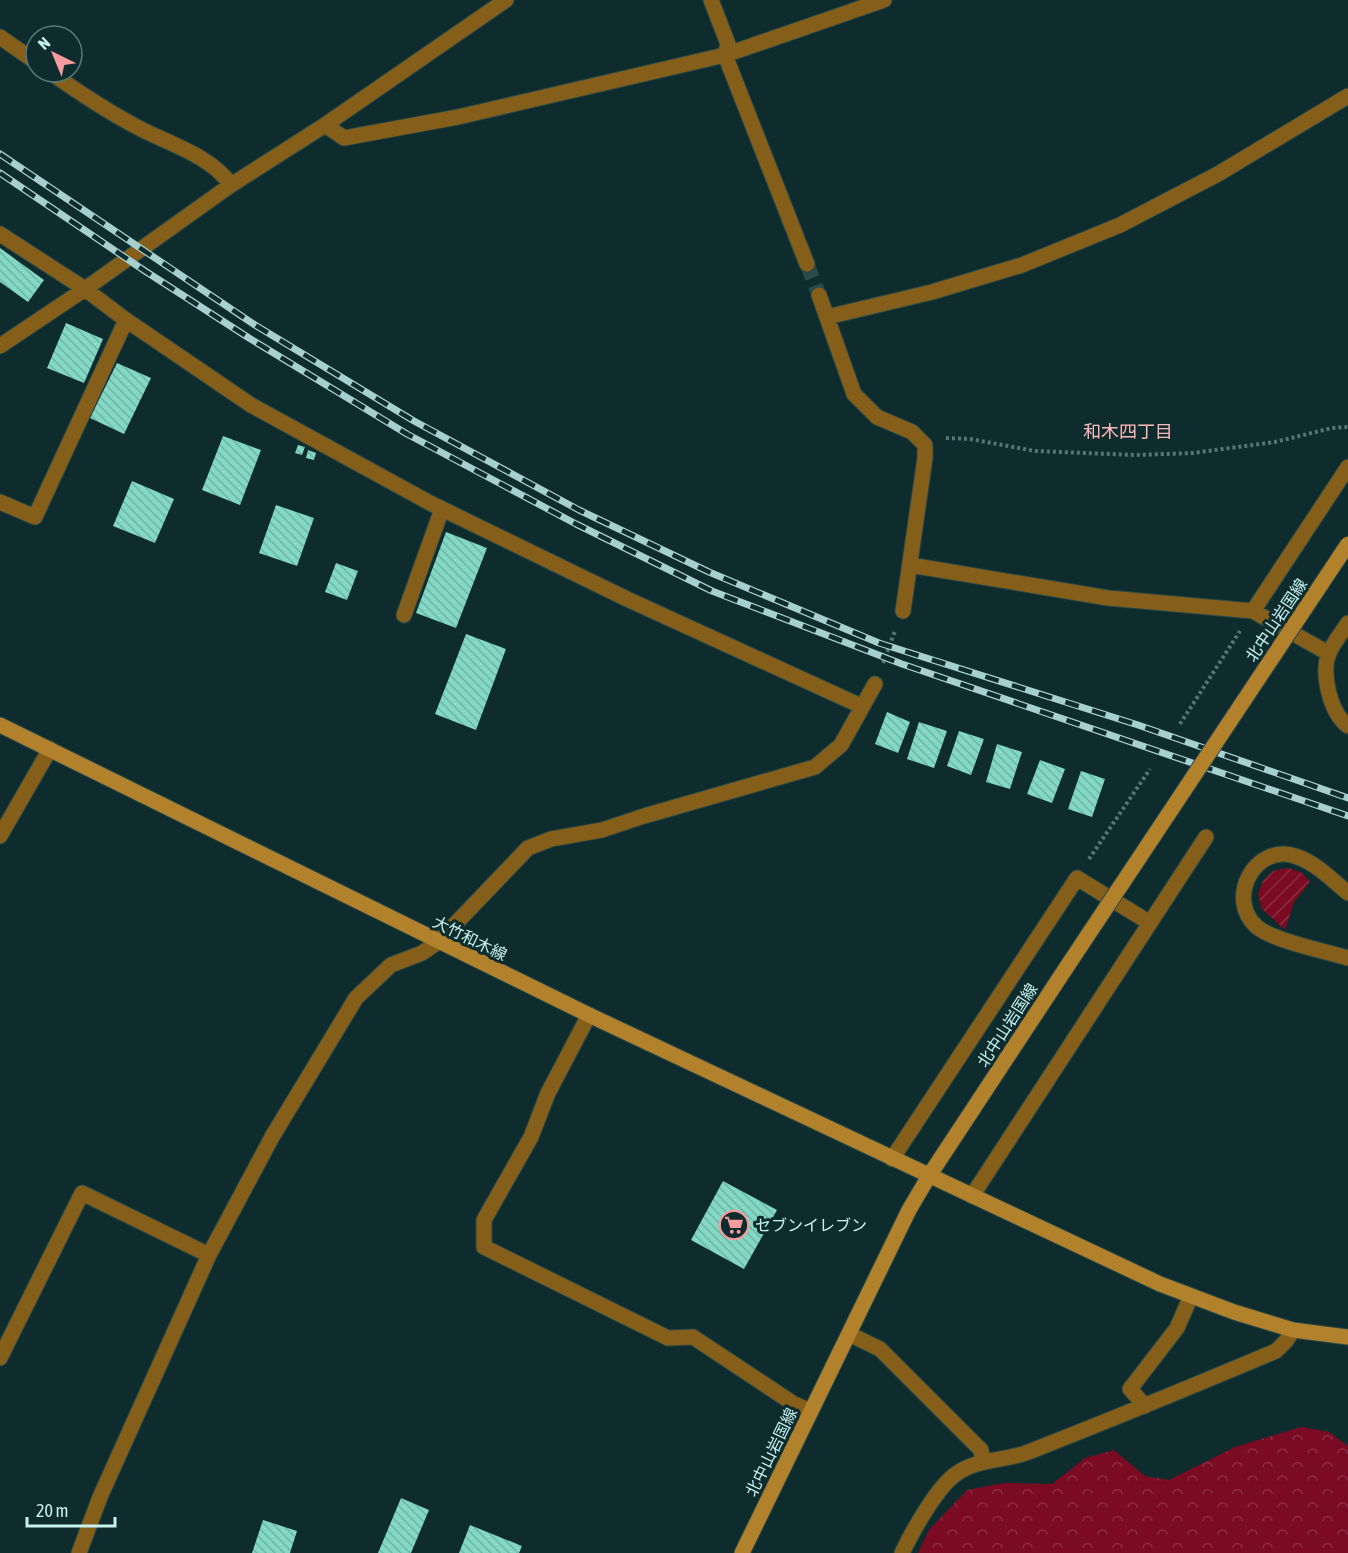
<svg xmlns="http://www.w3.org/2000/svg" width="1348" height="1553" font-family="'Asap Condensed','Noto Sans JP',sans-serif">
	<defs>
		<pattern id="forest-crowns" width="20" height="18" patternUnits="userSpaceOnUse" patternTransform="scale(1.5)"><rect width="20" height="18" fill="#7b0a23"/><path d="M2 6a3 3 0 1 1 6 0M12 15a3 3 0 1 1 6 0" fill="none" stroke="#8c2e43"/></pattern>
		<pattern id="garden-furrows" width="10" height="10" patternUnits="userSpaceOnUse" patternTransform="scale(1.5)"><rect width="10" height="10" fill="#7b0a23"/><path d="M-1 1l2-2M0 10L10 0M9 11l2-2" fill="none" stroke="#8c2e43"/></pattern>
		<pattern id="building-back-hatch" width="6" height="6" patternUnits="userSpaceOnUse" patternTransform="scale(1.5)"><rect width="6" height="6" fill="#82d8c4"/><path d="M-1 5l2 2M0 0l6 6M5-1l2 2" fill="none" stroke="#70b4a5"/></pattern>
	</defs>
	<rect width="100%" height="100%" fill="#0e2c2d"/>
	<!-- forest -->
	<path fill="url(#forest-crowns)" d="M1301,1427L1329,1432L1348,1446V1553H918L929,1530L967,1490L1004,1483L1052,1484L1085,1458L1114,1450L1145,1476L1169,1480L1235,1447Z"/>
	<!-- garden -->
	<path fill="url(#garden-furrows)" d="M1287,868L1301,872L1310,882L1294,902L1285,930L1262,909L1258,894L1263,881L1273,871Z"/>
	<!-- building -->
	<path fill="url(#building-back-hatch)" d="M0,248L44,280L28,302L0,282Z
		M66,323L103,339L84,383L47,368Z
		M117,363L151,378L124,434L90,418Z
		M223,436L261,450L240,505L202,490Z
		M298,445L305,447L302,455L295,453Z
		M308,450L316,453L314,460L306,458Z
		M132,481L174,499L155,543L113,526Z
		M276,505L314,518L297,566L259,553Z
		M446,532L487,548L456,628L416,613Z
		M336,563L358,571L347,600L325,592Z
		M466,634L506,649L476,730L435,714Z
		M887,712L910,722L898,753L875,744Z
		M919,722L947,731L934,768L907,759Z
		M959,731L984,739L971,775L947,766Z
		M997,744L1022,752L1010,789L986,782Z
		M1040,760L1065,769L1052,803L1027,794Z
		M1081,771L1105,779L1092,817L1068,809Z
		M723,1181L777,1210L744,1269L691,1240Z
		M401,1498L429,1510L411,1553H378Z
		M263,1520L297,1531L290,1553H252Z
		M470,1525L522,1546L519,1553H459Z"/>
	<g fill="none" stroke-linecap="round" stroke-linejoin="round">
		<!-- street-tunnel -->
		<path stroke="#2a4a4a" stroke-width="15" stroke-dasharray="15 8" stroke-linecap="butt" d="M807,264L819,295"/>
		<!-- lane casing -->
		<g stroke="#284848" stroke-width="17">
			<path id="lane" d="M404,615L442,509"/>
		</g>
		<!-- street casing -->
		<g stroke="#284848" stroke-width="17">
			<path id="street" d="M711,0L728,44L725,55L807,264
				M0,37L36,62
				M50,72C78,92 107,111 137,127C169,144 210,155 231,185
				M325,125L344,138L458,117L725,55L884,0
				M0,234L85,289L126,320L251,405L430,503L627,599L861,706
				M819,295L854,394L877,417L912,432L925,445V458L903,611
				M827,317L932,292L1022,265L1120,225L1218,174L1348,96
				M0,346L85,289L231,185L325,125L506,0
				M0,502L35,517L126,320
				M910,565L1108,598L1253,611
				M1348,623C1342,632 1334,642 1330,651C1320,671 1330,713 1348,726
				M1328,653L1253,611L1348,467
				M0,836L50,749
				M1348,893C1332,880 1315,862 1295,856C1255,843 1225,899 1257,927C1274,941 1325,951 1348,958
				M589,1015L548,1093L531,1137L484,1220V1247L668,1338L693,1337L794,1404L811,1411
				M892,1159L1077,878L1150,923
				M972,1196L1206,837
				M849,1334L880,1349L981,1450L983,1462
				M0,1358L82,1193L209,1255
				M1145,1406L1130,1389L1177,1328L1191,1296
				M79,1553L100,1497L209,1255L272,1137L356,998L391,965L422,953L438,942L528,848L551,839L602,830L644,816L815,767L841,745L875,684
				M902,1553C912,1532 937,1487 956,1474C976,1459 1003,1461 1026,1453C1110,1420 1193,1386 1276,1351L1286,1341L1293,1330"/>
		</g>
		<!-- secondary casing -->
		<g stroke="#284848" stroke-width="17">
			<path id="secondary" d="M0,725L589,1015L1160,1284L1234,1312L1293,1330L1348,1337
				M742,1553L909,1210L929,1176L1070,962"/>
		</g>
		<!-- path -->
		<path stroke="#537677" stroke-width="4" stroke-dasharray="3 3" stroke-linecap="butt" d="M946,438L970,439L1035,451L1135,455L1193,453L1275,442L1332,428L1348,427
			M883,663L895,631
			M1180,724L1240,631
			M1089,859L1150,769"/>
		<!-- lane -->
		<use href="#lane" stroke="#855f1a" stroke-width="15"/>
		<!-- street -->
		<use href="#street" stroke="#855f1a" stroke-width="15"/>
		<!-- secondary -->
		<use href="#secondary" stroke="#b2812b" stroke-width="15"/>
		<!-- rail casing -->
		<g stroke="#a6cfcf" stroke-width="7">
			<path id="rail" d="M0,154L255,325L414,421L579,510L709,572L879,643L1138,725L1348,798
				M0,173L145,271L249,338L407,434L576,524L712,591L902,664L1348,816"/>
		</g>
		<!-- rail -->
		<use href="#rail" stroke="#0e2c2d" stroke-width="4.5" stroke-dasharray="14" stroke-linecap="butt"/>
		<!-- secondary-bridge casing -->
		<g stroke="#284848" stroke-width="17" stroke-linecap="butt">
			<path id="secondary-bridge" d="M1070,962L1348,544"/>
		</g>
		<!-- secondary-bridge -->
		<use href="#secondary-bridge" stroke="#b2812b" stroke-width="15"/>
	</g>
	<!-- icons -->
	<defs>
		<g id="supermarket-ring" transform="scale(1.5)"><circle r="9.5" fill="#0e2c2d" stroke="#f59b9e" stroke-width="1.5"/><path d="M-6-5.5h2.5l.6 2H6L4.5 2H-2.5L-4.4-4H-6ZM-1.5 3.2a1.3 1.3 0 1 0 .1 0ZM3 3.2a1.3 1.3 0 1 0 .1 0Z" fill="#f59b9e"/></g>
	</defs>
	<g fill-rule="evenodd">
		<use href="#supermarket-ring" x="734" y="1225"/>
	</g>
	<g text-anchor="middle" stroke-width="6" stroke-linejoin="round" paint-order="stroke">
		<!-- street labels -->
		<g font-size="16" fill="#c6f1f1" stroke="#0e2c2d">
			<text transform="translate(1276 620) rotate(-56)" y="6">北中山岩国線</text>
			<text transform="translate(470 938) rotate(26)" y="6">大竹和木線</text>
			<text transform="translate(1007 1025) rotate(-57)" y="6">北中山岩国線</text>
			<text transform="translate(771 1452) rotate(-64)" y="6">北中山岩国線</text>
		</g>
		<!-- poi labels -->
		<g font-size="16" fill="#c6f1f1" stroke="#0e2c2d" text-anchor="start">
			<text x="755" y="1231">セブンイレブン</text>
		</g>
		<!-- neighbourhood labels -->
		<g font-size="18" fill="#feb9ba" stroke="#0e2c2d">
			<text x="1128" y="438">和木四丁目</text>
		</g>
	</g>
	<!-- north arrow -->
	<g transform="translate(54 54) rotate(317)"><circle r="28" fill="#0e2c2d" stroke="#587b7b" stroke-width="1.5"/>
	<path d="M0-4.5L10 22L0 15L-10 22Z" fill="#f59b9e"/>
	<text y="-9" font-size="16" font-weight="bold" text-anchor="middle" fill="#c6f1f1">N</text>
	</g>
	<!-- scale -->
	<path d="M27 1517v9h88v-9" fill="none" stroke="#c6f1f1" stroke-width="3"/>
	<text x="36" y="1517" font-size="18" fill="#c6f1f1" stroke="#0e2c2d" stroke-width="4.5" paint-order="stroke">20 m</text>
</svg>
